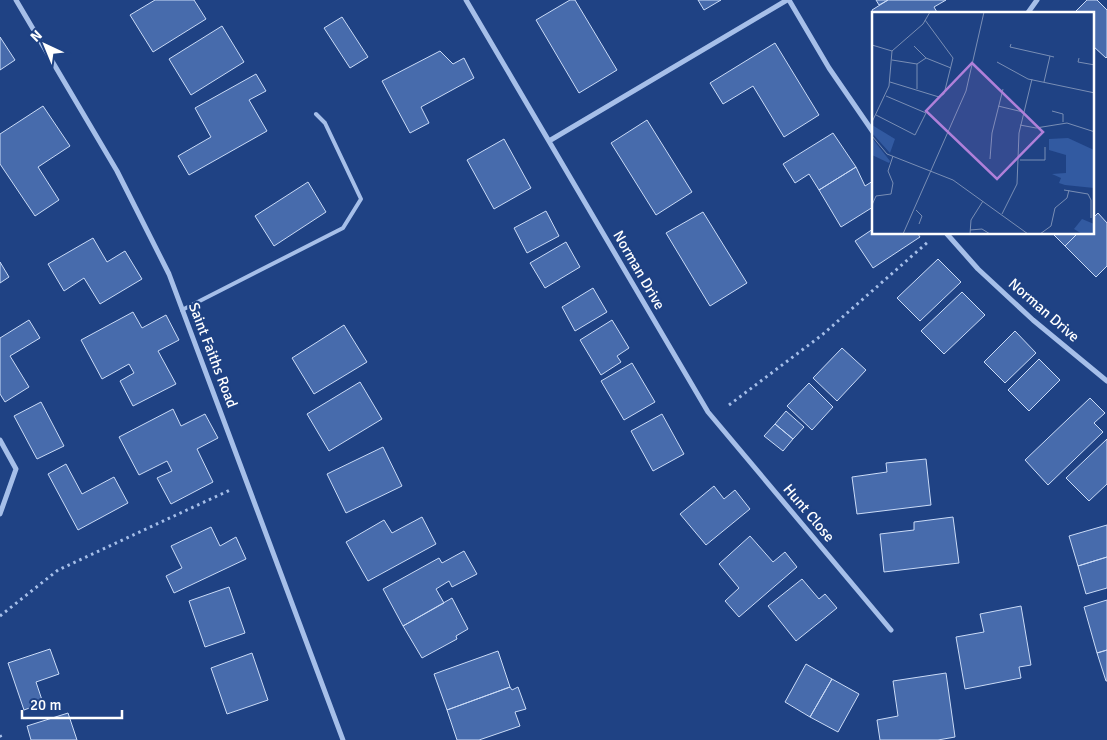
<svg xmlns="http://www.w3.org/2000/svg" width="1107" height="740" font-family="Signika,sans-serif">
	<rect width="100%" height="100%" fill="#1f4284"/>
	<!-- building -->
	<path fill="#476bac" stroke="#cadbf7" d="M155,0H194L206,19L153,52L130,15Z
		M570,0H575L617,70L579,93L536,20Z
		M698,0H721L704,10Z
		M876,0H888L879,5Z
		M888,0H946L934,7L938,14H874L872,10Z
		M1087,0H1097L1107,10V57L1106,58L1093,46V14H1073Z
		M342,17L368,57L350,68L324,28Z
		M222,26L244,62L191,95L169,59Z
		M0,37L15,60L0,70Z
		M775,43L819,115L784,137L753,86L723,104L710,83Z
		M440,51L453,64L464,58L474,78L421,107L429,123L410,133L382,81Z
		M256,74L266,91L249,100L267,131L189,175L178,156L211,137L195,108Z
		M43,106L70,146L38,167L59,200L35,216L0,164V134Z
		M647,120L692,192L656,215L611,143Z
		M833,133L856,167L819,190L809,174L795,183L783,164Z
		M504,139L531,188L494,209L467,160Z
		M856,167L865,186L873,181V207L841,227L819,190Z
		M308,182L326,212L274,246L255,216Z
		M546,211L559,236L527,253L514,228Z
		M703,212L747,283L710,306L666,233Z
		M1098,213L1107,223V266L1096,277L1065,246L1077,234H1093V218Z
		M873,229V234H918L920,237L873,268L855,241Z
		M1053,234H1077L1065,246Z
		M93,238L107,262L125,251L142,279L100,304L84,278L64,291L48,264Z
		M566,242L580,267L545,288L530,263Z
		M938,259L961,282L920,321L897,298Z
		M0,262L9,277L0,283Z
		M593,288L607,312L575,331L562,307Z
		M962,292L985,315L944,354L921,331Z
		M133,312L142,328L166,315L179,340L158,351L176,384L133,406L120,381L134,373L129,364L102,379L81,340Z
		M29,320L40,338L10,356L29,387L5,402L0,394V338Z
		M612,320L629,348L617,356L621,362L601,375L580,340Z
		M344,325L367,362L314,394L292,358Z
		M1015,331L1036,353L1005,383L984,362Z
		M842,348L866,370L837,401L813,378Z
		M1039,359L1060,380L1029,411L1008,390Z
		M632,363L655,402L624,420L601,381Z
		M360,382L382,419L329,451L307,414Z
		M809,383L833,407L812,430L787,406Z
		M1090,398L1105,413L1094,423L1103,432L1048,485L1025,460Z
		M41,402L64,446L37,459L14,416Z
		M173,409L181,426L205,414L218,438L197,449L213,482L171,504L157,478L172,471L167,461L139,475L119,437Z
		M786,411L804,427L793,439L775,424Z
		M662,414L684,454L653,471L631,431Z
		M775,424L793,439L783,451L764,436Z
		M1107,439V484L1089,501L1066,478Z
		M383,447L402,486L346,513L327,474Z
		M926,459L931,505L857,514L852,477L887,472L886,463Z
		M66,464L82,494L114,477L128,503L78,530L48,474Z
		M714,486L724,499L735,490L750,509L706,545L680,514Z
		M422,517L436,544L368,581L346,542L384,520L392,533Z
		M953,517L959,563L884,572L880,534L914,530V522Z
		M1107,525V557L1078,566L1069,536Z
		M211,527L220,546L236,537L246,559L174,593L166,576L182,568L171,546Z
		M750,536L773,562L785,552L797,567L739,617L725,601L739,588L719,564Z
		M464,551L477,574L452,587L449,581L436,589L444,603L403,626L383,589L439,558L442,563Z
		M1107,557V588L1086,594L1078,566Z
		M802,579L819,599L825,594L837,608L796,641L768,606Z
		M229,587L245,633L205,647L189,601Z
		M452,598L468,629L456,636L457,639L422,658L403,626Z
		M1107,600V650L1097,653L1084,607Z
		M1021,606L1031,665L1019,667L1021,678L965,689L956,637L984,632L980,614Z
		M50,649L59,674L36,682L43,703L24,710L8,663Z
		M1107,650V681H1106L1097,653Z
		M498,651L510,687L447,710L434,674Z
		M252,653L268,700L227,714L211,668Z
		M806,664L832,679L810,717L785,702Z
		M946,673L955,737L938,740H880L877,720L898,716L893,681Z
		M832,679L859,694L838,732L810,717Z
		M510,687L512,690L518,687L526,709L515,712L520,726L479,740H457L447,710Z
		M68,713L77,740H31L27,726Z"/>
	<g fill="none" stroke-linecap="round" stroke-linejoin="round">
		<!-- path -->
		<path stroke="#a6bfe9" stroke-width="3" stroke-dasharray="2.5 4" stroke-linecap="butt" d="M729,405L822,335L929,241
			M0,616L58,570L230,490
			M0,735L2,740"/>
		<!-- lane -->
		<path stroke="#a6bfe9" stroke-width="4" d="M182,310L343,228L361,199L325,123L316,114"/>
		<!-- street -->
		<path stroke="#a6bfe9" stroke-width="5" d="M16,0L117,171L169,274L343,740
			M466,0L708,412L891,630
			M789,0L829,68L873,132
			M1027,14L1037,0
			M549,141L787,0
			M947,234L978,269L1033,320L1107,381
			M0,440L16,469L0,514"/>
	</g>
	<g text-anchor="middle" stroke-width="4.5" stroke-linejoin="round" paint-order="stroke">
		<!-- street labels -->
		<g font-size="15" fill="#fff" stroke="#1f4284">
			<text transform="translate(639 270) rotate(60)" y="5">Norman Drive</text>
			<text transform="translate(1044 310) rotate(41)" y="5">Norman Drive</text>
			<text transform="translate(213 355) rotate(69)" y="5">Saint Faiths Road</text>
			<text transform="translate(809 513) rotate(50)" y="5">Hunt Close</text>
		</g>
	</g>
	<!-- overview -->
	<g transform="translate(872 12)">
		<rect width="222" height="222" fill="#1f4284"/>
		<path d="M0,113L23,127L18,141L0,121ZM0,126L18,149L17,151L0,143ZM196,126L222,138V176L193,173L187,171L189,166L180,162L194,161V143L177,138V127ZM210,207L222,212V222H210L202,217Z" fill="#325aa1"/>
		<path fill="none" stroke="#798eb5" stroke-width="1" d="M139,32L138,35L178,44M0,33L20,39M42,34L54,46M207,46L206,50L223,53M20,48L45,52M125,50L156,67L223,81M18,70L67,85L72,82L81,46L53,8M172,70L178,44L182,45M45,77V52L54,46L79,56M126,94L151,100M180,99L191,102V110M4,103L43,123L54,101L14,84M0,110L17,74L20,39L51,12L58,0M148,113L164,116L195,111L223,120M0,124L15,142L81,168L156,222M118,147L120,121L131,77M148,148H173V135M192,178L216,182L219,188V206M0,193L4,184L19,182L21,171L16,159L21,144M44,198L50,204L47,212M130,202L145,172L147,121L160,67M98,218L110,217L118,222M31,222L94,79L112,0M98,222L99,208L111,189M168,222L179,214L183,196L195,186L197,178"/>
		<path fill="#b080d9" fill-opacity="0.15" stroke="#b080d9" stroke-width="2.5" d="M100,51L171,120L125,167L54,99Z"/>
		<rect width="222" height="222" fill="none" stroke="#fff" stroke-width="2.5"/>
	</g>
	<!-- north arrow -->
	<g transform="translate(45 45) rotate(316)" stroke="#1f4284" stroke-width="4" paint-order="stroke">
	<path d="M0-4L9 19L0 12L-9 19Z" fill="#ffffff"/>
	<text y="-8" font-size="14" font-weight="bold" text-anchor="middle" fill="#ffffff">N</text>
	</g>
	<!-- scale -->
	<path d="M22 710v8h100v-8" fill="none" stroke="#ffffff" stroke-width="2.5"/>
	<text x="30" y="710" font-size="15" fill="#ffffff" stroke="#1f4284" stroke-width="4" paint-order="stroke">20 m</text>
</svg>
